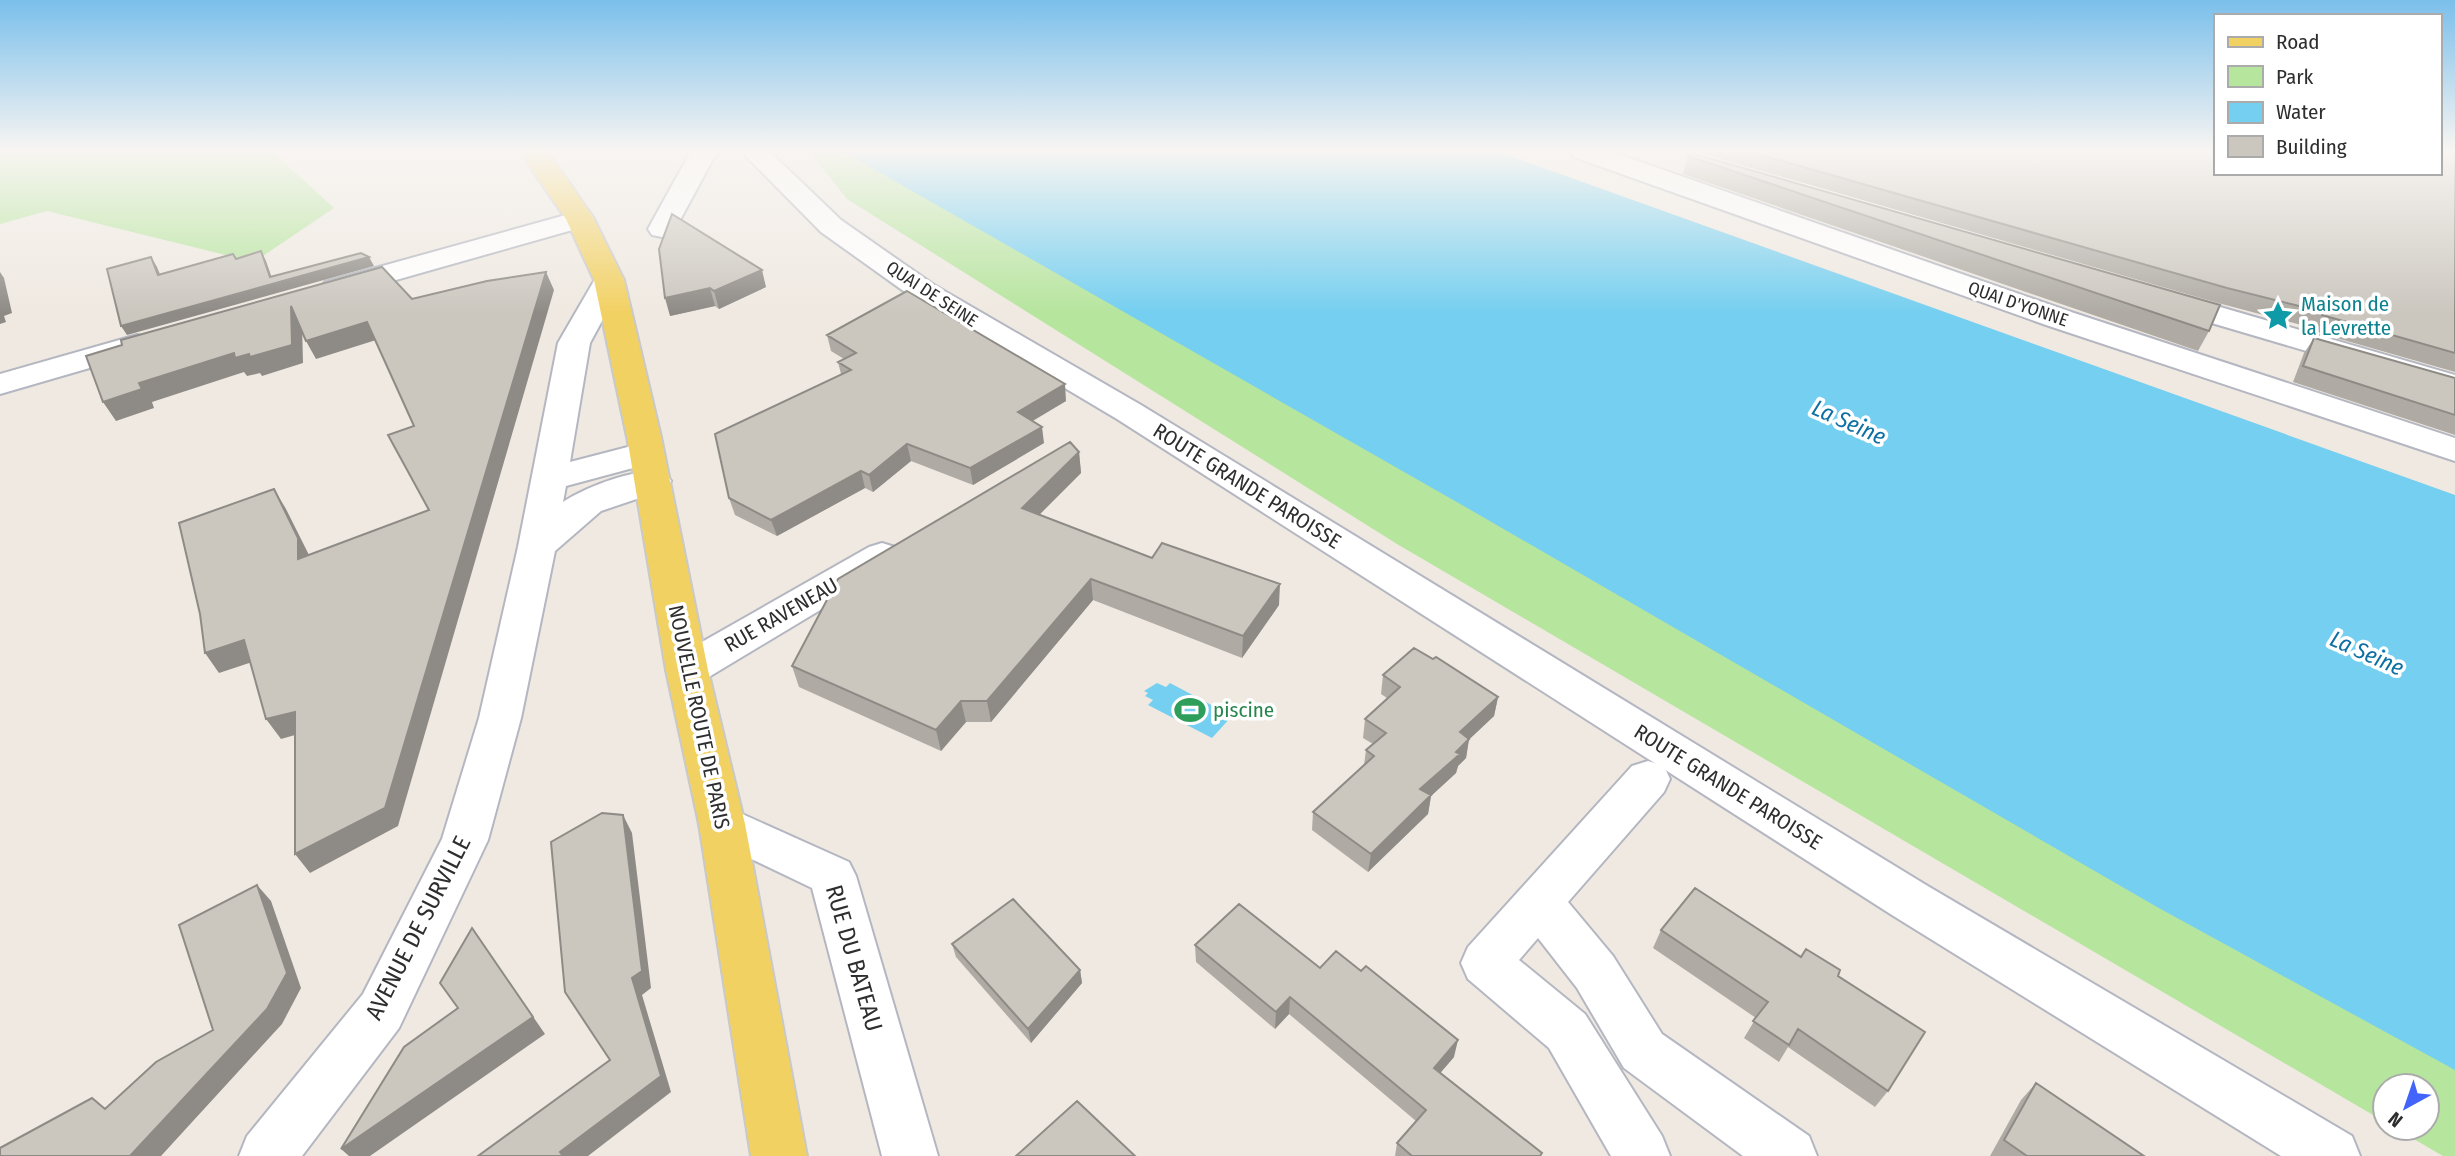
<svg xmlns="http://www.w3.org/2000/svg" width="2455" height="1156" font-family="'Fira Sans Condensed',sans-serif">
	<rect width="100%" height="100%" fill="#efe9e1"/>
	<!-- green -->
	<path fill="#b6e59e" d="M0,151H272L334,208L254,262L47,211L0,224Z
		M809,151H858L2455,1043V1156H2443L2395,1128H2427V1086H2385V1122L1397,544L847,199Z"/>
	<!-- water -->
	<path fill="#75cff0" d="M842,151H1496L2455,495V1070L2157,907L1469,509Z
		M1157,683L1166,687L1170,683L1232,716L1212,738L1148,705L1153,700L1145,696L1148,693L1144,691Z"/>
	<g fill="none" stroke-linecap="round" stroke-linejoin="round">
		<!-- minor casing -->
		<g stroke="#b4b7c1" stroke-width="4">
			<path id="minor" d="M691,151H720L713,159L672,235L662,237L652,235L648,229Z
				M1570,151H1609L2068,311L2455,438V461L2046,325L1574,157Z
				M580,211L590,213L594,219L590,225L336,297L325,294L321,288L325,282Z
				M2165,291L2455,375V395L2154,306L2150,300L2154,294Z
				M137,335L148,337L153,344L148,351L0,394V374Z
				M882,543L895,547L901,556L895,565L702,681L687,685L672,681L666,670L672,659L869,547Z
				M1648,761L1664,766L1670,779L1664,792L1568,902L1613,956L1662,1034L1809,1136L1817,1156H1743L1624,1068L1577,988L1538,938L1519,960L1585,1014L1662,1136L1670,1156H1611L1549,1048L1468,979L1461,963L1468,947L1632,766Z
				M722,805L849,862L856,876L938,1156H882L812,888L706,837L699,824L706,811Z"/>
		</g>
		<!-- tertiary casing -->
		<g stroke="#b4b7c1" stroke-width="4">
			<path id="tertiary" d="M609,271L620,274L624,280L590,343L570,462L647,442L659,445L664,453L659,461L566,486L563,502C587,487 638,466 666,473L671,481L666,489L601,511L555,551L521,718L488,840L399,1028L302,1156H239L247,1136L363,994L442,839L479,718L518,547L558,343L598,274Z"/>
		</g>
		<!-- secondary casing -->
		<g stroke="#b4b7c1" stroke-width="4">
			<path id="secondary" d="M741,151H769L841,220L934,285L1141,405L1926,885L2352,1136L2360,1156H2281L1892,915L1117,419L912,297L821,232Z"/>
		</g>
		<!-- primary casing -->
		<g stroke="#c9c9c9" stroke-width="4">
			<path id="primary" d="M519,151H547L552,157L594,219L624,280L661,437L708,670L745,824L807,1156H751L699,824L666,670L627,437L594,280L566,219Z"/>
		</g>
		<!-- minor -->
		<use href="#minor" fill="#fff" fill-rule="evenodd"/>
		<!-- tertiary -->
		<use href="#tertiary" fill="#fff" fill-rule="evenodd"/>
		<!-- secondary -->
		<use href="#secondary" fill="#fff" fill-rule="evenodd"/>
		<!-- primary -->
		<use href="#primary" fill="#f2d163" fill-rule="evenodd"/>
	</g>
	<!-- wall -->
	<path fill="#afaba4" d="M1693,151H2067L2075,154L2439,173L2455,151V372L2312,331L2313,328L2218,303Z
		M1688,156L2209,331L2198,351L1683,174Z
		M672,214L766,287L719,309L715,306L670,316Z
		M827,335L1066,401L1033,421L1044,443L973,485L911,461L873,492L865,488L777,536L735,515L729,498L841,374L838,362L844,359L831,351Z
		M2314,338L2455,378V435L2293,382L2304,353Z
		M1079,452L1081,473L1039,515L1279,605L1242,658L1093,600L991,722H966L941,751L799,687L792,666Z
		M1383,675L1498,697L1494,716L1469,739L1466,758L1458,766L1456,773L1431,796L1428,814L1368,872L1312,830L1313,812L1364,765L1366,750L1373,744L1363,738L1365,719L1387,698L1381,694Z
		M1661,930L1801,957L1838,976L1888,1091L1875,1107L1788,1047L1779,1062L1744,1038L1756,1018L1653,948Z
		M952,944L1080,970L1082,983L1031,1043L956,957Z
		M1195,945L1320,968L1454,1057L1440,1073L1541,1156H1395L1397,1143L1416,1121L1289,1014L1275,1029L1196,962Z
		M2036,1083L2144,1156H1990L2021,1100Z"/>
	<!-- shaded-wall -->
	<path fill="#8e8b86" d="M261,251L266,261L274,284L369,257L374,266L127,335L121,326L270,277Z
		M151,257L157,267L164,284L158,275Z
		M762,270L766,287L719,309L714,291Z
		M0,272L4,278L12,313L4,316L6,322L0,324Z
		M546,272L554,290L398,826L310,873L295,854Z
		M710,288L715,306L670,316L665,298Z
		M291,306L302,324L303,363L262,376L260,373L247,376L244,372L152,402L154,408L116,421L103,402Z
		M367,322L376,340L316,359L306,341Z
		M1065,384L1066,401L1020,428L1018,412Z
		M1042,427L1044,443L973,485L970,468Z
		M907,444L911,461L873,492L869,475Z
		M1079,452L1081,473L1025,529L1022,508Z
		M861,471L865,488L777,536L771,520Z
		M274,489L286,509L310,557L298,559Z
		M1091,579L1093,600L991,722L987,701Z
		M1280,584L1279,605L1242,658L1243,636Z
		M244,640L258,660L219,673L205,653Z
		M1498,697L1494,716L1457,751L1460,732Z
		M961,701L966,722L941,751L936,730Z
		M295,712L309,731L281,739L266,719Z
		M1469,739L1466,758L1458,766L1456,773L1431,796L1428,814L1368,872L1371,854L1420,789Z
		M623,815L632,833L651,988L642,995L671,1092L588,1156H563L560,1152L661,1076L632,978Z
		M257,885L271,901L301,988L282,1024L161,1156H130L267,1009Z
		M472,928L545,1034L370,1156H349L341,1149L533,1017Z
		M1080,970L1082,983L1031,1043L1028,1029Z
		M1290,997L1289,1014L1275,1029L1276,1012Z
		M1458,1040L1454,1057L1430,1085L1434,1068Z"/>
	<!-- building -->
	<path fill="#cbc7bf" stroke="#8e8b86" stroke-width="2" d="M1747,151H2067L2075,154L2077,151H2215V173H2439V151H2455V353L2322,315L2323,312L2227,288Z
		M1691,153L2220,305L2209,331L1688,156Z
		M672,214L762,270L714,291L710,288L665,298L659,249Z
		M261,251L270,277L361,253L369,257L121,326L107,269L151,257L158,275L233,254L236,259Z
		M382,267L412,299L487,281L546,272L385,808L295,854V712L266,719L244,640L205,653L200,614L179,523L274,489L298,538V559L429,510L388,435L414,426L367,322L306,341L291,306L292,345L250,357L249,354L235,358L234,353L139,383L142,389L103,402L86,356L122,345L121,340Z
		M907,291L1065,384L1018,412L1042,427L970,468L907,444L869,475L861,471L771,520L729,498L715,434L851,370L838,362L856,353L827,335Z
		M2314,338L2455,378V415L2303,366Z
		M1070,442L1079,452L1022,508L1152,558L1162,543L1280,584L1243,636L1091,579L987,701H961L936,730L792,666L838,579Z
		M1414,648L1433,659L1436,657L1498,697L1460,732L1469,739L1456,752L1460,754L1420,789L1431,795L1371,854L1313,812L1374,756L1366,750L1386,733L1365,719L1400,687L1383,675Z
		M602,813L623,815L642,971L632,978L661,1076L560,1152L563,1156H478L610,1060L565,992L551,842Z
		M257,885L287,973L267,1009L130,1156H0V1148L92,1098L105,1109L156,1062L213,1030L179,925Z
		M1695,888L1801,957L1806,949L1840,970L1838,976L1925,1032L1888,1091L1798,1029L1789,1045L1753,1021L1768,1002L1661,930Z
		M1013,899L1080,970L1028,1029L952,944Z
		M1239,904L1320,968L1336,951L1361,971L1366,966L1458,1040L1434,1068L1542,1153L1540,1156H1412L1397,1143L1426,1110L1290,997L1276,1012L1195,945Z
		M472,928L533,1017L341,1149L404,1047L458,1008L440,983Z
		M2036,1083L2144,1156H2027L2004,1140Z
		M1077,1101L1135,1156H1016Z"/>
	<!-- sky -->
	<linearGradient id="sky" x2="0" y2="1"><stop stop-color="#7abfeb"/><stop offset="0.48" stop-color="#f8f5f2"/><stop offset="1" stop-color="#f8f5f2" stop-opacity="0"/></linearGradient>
	<rect width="2455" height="313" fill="url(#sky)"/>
	<!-- icons -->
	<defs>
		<g id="sight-bare" transform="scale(2.415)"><path d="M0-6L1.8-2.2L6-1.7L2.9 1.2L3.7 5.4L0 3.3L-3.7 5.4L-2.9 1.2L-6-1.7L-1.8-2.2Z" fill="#0f9aa8" stroke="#fff" stroke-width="2.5" paint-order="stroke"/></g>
		<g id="stadium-bare" transform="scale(2.415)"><path d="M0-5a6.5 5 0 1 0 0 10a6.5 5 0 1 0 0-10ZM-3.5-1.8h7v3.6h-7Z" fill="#2e9e5b" stroke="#fff" stroke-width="2.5" paint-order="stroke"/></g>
	</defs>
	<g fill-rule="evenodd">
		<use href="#sight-bare" x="2278" y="316"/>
		<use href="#stadium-bare" x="1190" y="710"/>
	</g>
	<g text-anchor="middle" stroke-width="7" stroke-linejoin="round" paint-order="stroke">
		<!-- far-street labels -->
		<g font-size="18" fill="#2e2e2e" stroke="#fff">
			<text transform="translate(932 294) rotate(33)" y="6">QUAI DE SEINE</text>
			<text transform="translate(2018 304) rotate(19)" y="6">QUAI D'YONNE</text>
		</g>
		<!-- culture labels -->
		<g font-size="21" fill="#0d838f" stroke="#fff" text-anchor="start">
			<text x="2301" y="311">Maison de<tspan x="2301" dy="24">la Levrette</tspan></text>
		</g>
		<!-- street labels -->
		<g font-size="21" fill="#2e2e2e" stroke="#fff">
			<text transform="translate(1247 486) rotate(32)" y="7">ROUTE GRANDE PAROISSE</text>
			<text transform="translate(781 615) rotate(-30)" y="7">RUE RAVENEAU</text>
			<text transform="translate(699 717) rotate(78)" y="7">NOUVELLE ROUTE DE PARIS</text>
			<text transform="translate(1728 787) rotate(32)" y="7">ROUTE GRANDE PAROISSE</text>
		</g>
		<!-- leisure labels -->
		<g font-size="21" fill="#27864d" stroke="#fff" text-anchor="start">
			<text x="1213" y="717">piscine</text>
		</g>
		<!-- water labels -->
		<g font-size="23" font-style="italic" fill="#0d6fa3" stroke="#fff">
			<text transform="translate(1849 422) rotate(24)" y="8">La Seine</text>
			<text transform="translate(2367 653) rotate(24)" y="8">La Seine</text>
		</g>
		<!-- near-street labels -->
		<g font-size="24" fill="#2e2e2e" stroke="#fff">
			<text transform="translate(418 928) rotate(-63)" y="8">AVENUE DE SURVILLE</text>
			<text transform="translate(854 958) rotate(74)" y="8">RUE DU BATEAU</text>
		</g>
	</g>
	<!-- legend -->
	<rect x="2214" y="14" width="228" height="161" fill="#ffffff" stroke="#ababab" stroke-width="2"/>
	<rect x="2228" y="37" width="35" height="10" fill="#f2d163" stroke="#ababab" stroke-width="2"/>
	<text x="2276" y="49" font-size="21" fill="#2e2e2e">Road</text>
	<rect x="2228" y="66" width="35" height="21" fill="#b6e59e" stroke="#ababab" stroke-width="2"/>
	<text x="2276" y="84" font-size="21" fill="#2e2e2e">Park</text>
	<rect x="2228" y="102" width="35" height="21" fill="#75cff0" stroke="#ababab" stroke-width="2"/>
	<text x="2276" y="119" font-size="21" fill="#2e2e2e">Water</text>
	<rect x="2228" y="136" width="35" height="21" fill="#cbc7bf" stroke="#ababab" stroke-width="2"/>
	<text x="2276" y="154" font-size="21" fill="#2e2e2e">Building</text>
	<!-- north arrow -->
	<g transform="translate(2406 1107) rotate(220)"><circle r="33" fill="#ffffff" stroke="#ababab" stroke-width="2"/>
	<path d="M0-5L12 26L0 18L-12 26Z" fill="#4264fb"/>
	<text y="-10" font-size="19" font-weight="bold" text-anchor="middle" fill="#2e2e2e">N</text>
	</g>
</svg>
